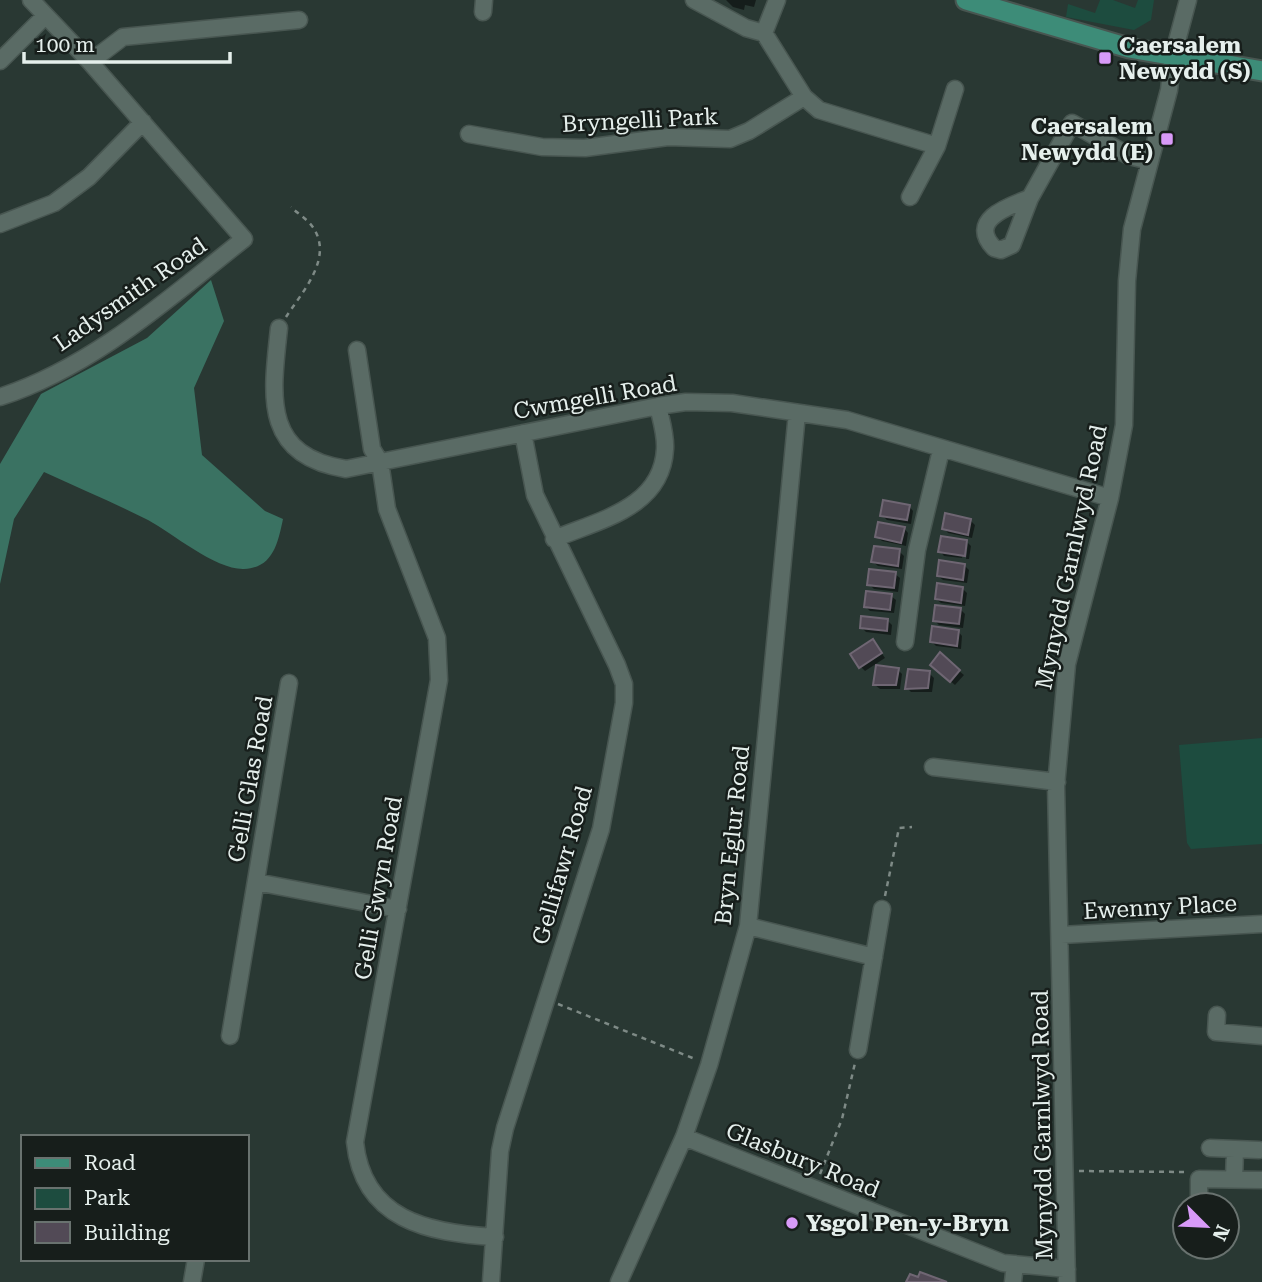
<svg xmlns="http://www.w3.org/2000/svg" width="1262" height="1282" font-family="'Roboto Serif',serif">
	<rect width="100%" height="100%" fill="#293833"/>
	<!-- green -->
	<path fill="#1d4c3f" d="M1100,0H1113L1135,8L1138,0H1154L1151,20L1134,30L1066,17L1068,4L1095,13Z
		M1262,738V844L1191,849L1187,843L1179,745Z"/>
	<!-- forest -->
	<path fill="#3a7262" d="M211,280L224,321L194,388L202,455L265,511L283,519C278,543 273,568 244,569C216,570 172,533 148,520C114,503 79,488 44,472L14,519L0,584V464L41,394L147,338Z"/>
	<!-- shadow -->
	<path fill="#0007" d="M726,0H756L754,7L745,5L744,10L733,7Z
		M909,506L913,511L911,524L887,520L882,515Z
		M970,520L975,525L972,538L948,533L944,528Z
		M904,528L908,533L906,546L882,541L877,537Z
		M966,541L962,558L944,556L940,551Z
		M968,543L971,546L969,559H966Z
		M899,551L904,556L902,569L878,566L873,562Z
		M964,565L969,570L967,583L943,580L938,576Z
		M895,574L900,578L898,592L874,589L869,584Z
		M962,588L967,593L965,606L941,603L936,599Z
		M891,596L896,600L894,613L870,611L865,606Z
		M961,610L965,614L963,628L939,625L934,620Z
		M887,620L892,625L891,635L866,632L862,628Z
		M958,631L962,636L961,649L936,646L932,642Z
		M877,646L885,658L865,671L861,667Z
		M940,655L964,675L955,685L936,669Z
		M898,670L902,674L900,689H880L875,685Z
		M929,673L934,678L932,692H911L907,688Z"/>
	<!-- building -->
	<path fill="#524a56" stroke="#6f6673" stroke-width="2" d="M883,500L910,505L907,520L880,516Z
		M945,513L971,519L968,535L942,529Z
		M878,522L905,527L901,543L875,537Z
		M941,536L967,540L965,556L938,552Z
		M874,546L900,549L898,566L871,562Z
		M939,560L965,564L963,580L937,576Z
		M869,569L896,572L894,588L867,585Z
		M937,583L963,587L961,603L935,599Z
		M866,591L892,594L890,610L864,607Z
		M935,605L961,608L959,624L933,621Z
		M861,616L888,619L887,631L860,628Z
		M932,626L959,630L957,646L930,642Z
		M873,639L882,653L859,668L850,654Z
		M940,652L960,670L950,682L930,665Z
		M876,665L899,668L896,685H873Z
		M908,669L930,671L928,688L905,689Z
		M920,1272L947,1282H906L910,1274L918,1277Z"/>
	<g fill="none" stroke-linecap="round" stroke-linejoin="round">
		<!-- minor casing -->
		<g stroke="#485651" stroke-width="19">
			<path id="minor" d="M694,0L746,28L764,33
				M777,0L764,33L804,97L819,110L937,146
				M483,12L484,0
				M0,61L44,17
				M90,62L123,37L299,20
				M469,134L542,147L585,148L668,137L730,139L749,131L804,97
				M910,197L937,146L955,89
				M1030,198C1009,206 967,220 994,248L1001,250L1012,245L1030,198L1072,123L1129,156L1150,161
				M0,224L54,203L89,177L143,122
				M279,328C272,394 261,456 346,469L658,406L686,402L732,403L847,420L1110,498
				M357,350L372,449L380,462L387,509L437,638L439,680L355,1142C363,1220 428,1233 495,1237
				M0,397C93,367 169,298 244,239L90,62L31,0
				M554,539C599,520 662,508 665,449C666,435 661,420 658,406
				M905,642L917,550L941,450
				M933,767L1057,782
				M256,882L398,909
				M748,926L874,957
				M1061,935L1262,924
				M1217,1015L1216,1032L1262,1036
				M230,1036L289,683
				M858,1050L882,909
				M684,1137L1003,1263L1067,1269
				M1210,1148L1235,1149
				M1234,1180L1235,1149L1259,1150
				M1199,1205V1179L1262,1180
				M1200,1247V1250
				M192,1282L196,1259
				M491,1282L500,1151L505,1128L601,829L624,703V684L617,665L535,495L523,433
				M619,1282L684,1137L709,1065L748,926L797,413
				M1013,1282L1015,1264
				M1067,1282L1056,786L1067,664L1110,498L1124,425L1127,281L1132,229L1169,90L1173,56L1188,0"/>
		</g>
		<!-- major casing -->
		<g stroke="#485651" stroke-width="23">
			<path id="major" d="M966,0L1129,48L1262,71"/>
		</g>
		<!-- path -->
		<path stroke="#7e8a86" stroke-width="2.5" stroke-dasharray="5 5" stroke-linecap="butt" d="M286,317C302,292 335,257 312,226C307,219 297,213 291,207
			M885,896L899,828L912,827
			M558,1004L695,1059
			M1079,1171L1187,1172
			M820,1174L842,1119L855,1063"/>
		<!-- minor -->
		<use href="#minor" stroke="#5a6b65" stroke-width="16"/>
		<!-- major -->
		<use href="#major" stroke="#3d8c78" stroke-width="19"/>
	</g>
	<!-- markers -->
	<g fill="#d89af8" stroke="#171e1b" stroke-width="2.5">
		<rect x="1098" y="51" width="14" height="14" rx="3.5"/>
		<rect x="1160" y="132" width="14" height="14" rx="3.5"/>
		<circle cx="792" cy="1223" r="7"/>
	</g>
	<g text-anchor="middle" stroke-width="5" stroke-linejoin="round" paint-order="stroke">
		<!-- poi labels -->
		<g font-size="23" font-weight="bold" fill="#e5efec" stroke="#171e1b" text-anchor="start">
			<text x="1119" y="53">Caersalem<tspan x="1119" dy="26">Newydd (S)</tspan></text>
			<text x="1153" y="134" text-anchor="end">Caersalem<tspan x="1153" dy="26">Newydd (E)</tspan></text>
			<text x="806" y="1231">Ysgol Pen-y-Bryn</text>
		</g>
		<!-- street labels -->
		<g font-size="23" fill="#e5efec" stroke="#171e1b">
			<text transform="translate(640 120) rotate(-3)" y="8">Bryngelli Park</text>
			<text transform="translate(130 294) rotate(-35)" y="8">Ladysmith Road</text>
			<text transform="translate(595 397) rotate(-10)" y="8">Cwmgelli Road</text>
			<text transform="translate(1071 557) rotate(-78)" y="8">Mynydd Garnlwyd Road</text>
			<text transform="translate(250 779) rotate(-80)" y="8">Gelli Glas Road</text>
			<text transform="translate(732 835) rotate(-84)" y="8">Bryn Eglur Road</text>
			<text transform="translate(562 865) rotate(-74)" y="8">Gellifawr Road</text>
			<text transform="translate(378 888) rotate(-80)" y="8">Gelli Gwyn Road</text>
			<text transform="translate(1160 907) rotate(-3)" y="8">Ewenny Place</text>
			<text transform="translate(1042 1125) rotate(-91)" y="8">Mynydd Garnlwyd Road</text>
			<text transform="translate(803 1160) rotate(22)" y="8">Glasbury Road</text>
		</g>
	</g>
	<!-- legend -->
	<rect x="21" y="1135" width="228" height="126" fill="#171e1b" stroke="#69726f" stroke-width="2"/>
	<rect x="35" y="1158" width="35" height="10" fill="#3d8c78" stroke="#69726f" stroke-width="2"/>
	<text x="84" y="1170" font-size="21" fill="#e5efec">Road</text>
	<rect x="35" y="1188" width="35" height="21" fill="#1d4c3f" stroke="#69726f" stroke-width="2"/>
	<text x="84" y="1205" font-size="21" fill="#e5efec">Park</text>
	<rect x="35" y="1222" width="35" height="21" fill="#524a56" stroke="#69726f" stroke-width="2"/>
	<text x="84" y="1240" font-size="21" fill="#e5efec">Building</text>
	<!-- north arrow -->
	<g transform="translate(1206 1226) rotate(114)"><circle r="33" fill="#171e1b" stroke="#69726f" stroke-width="2"/>
	<path d="M0-5L12 26L0 18L-12 26Z" fill="#d89af8"/>
	<text y="-10" font-size="19" font-weight="bold" text-anchor="middle" fill="#e5efec">N</text>
	</g>
	<!-- scale -->
	<path d="M24 52v10h206v-10" fill="none" stroke="#e5efec" stroke-width="3.5"/>
	<text x="35" y="52" font-size="21" fill="#e5efec" stroke="#171e1b" stroke-width="5" paint-order="stroke">100 m</text>
</svg>
